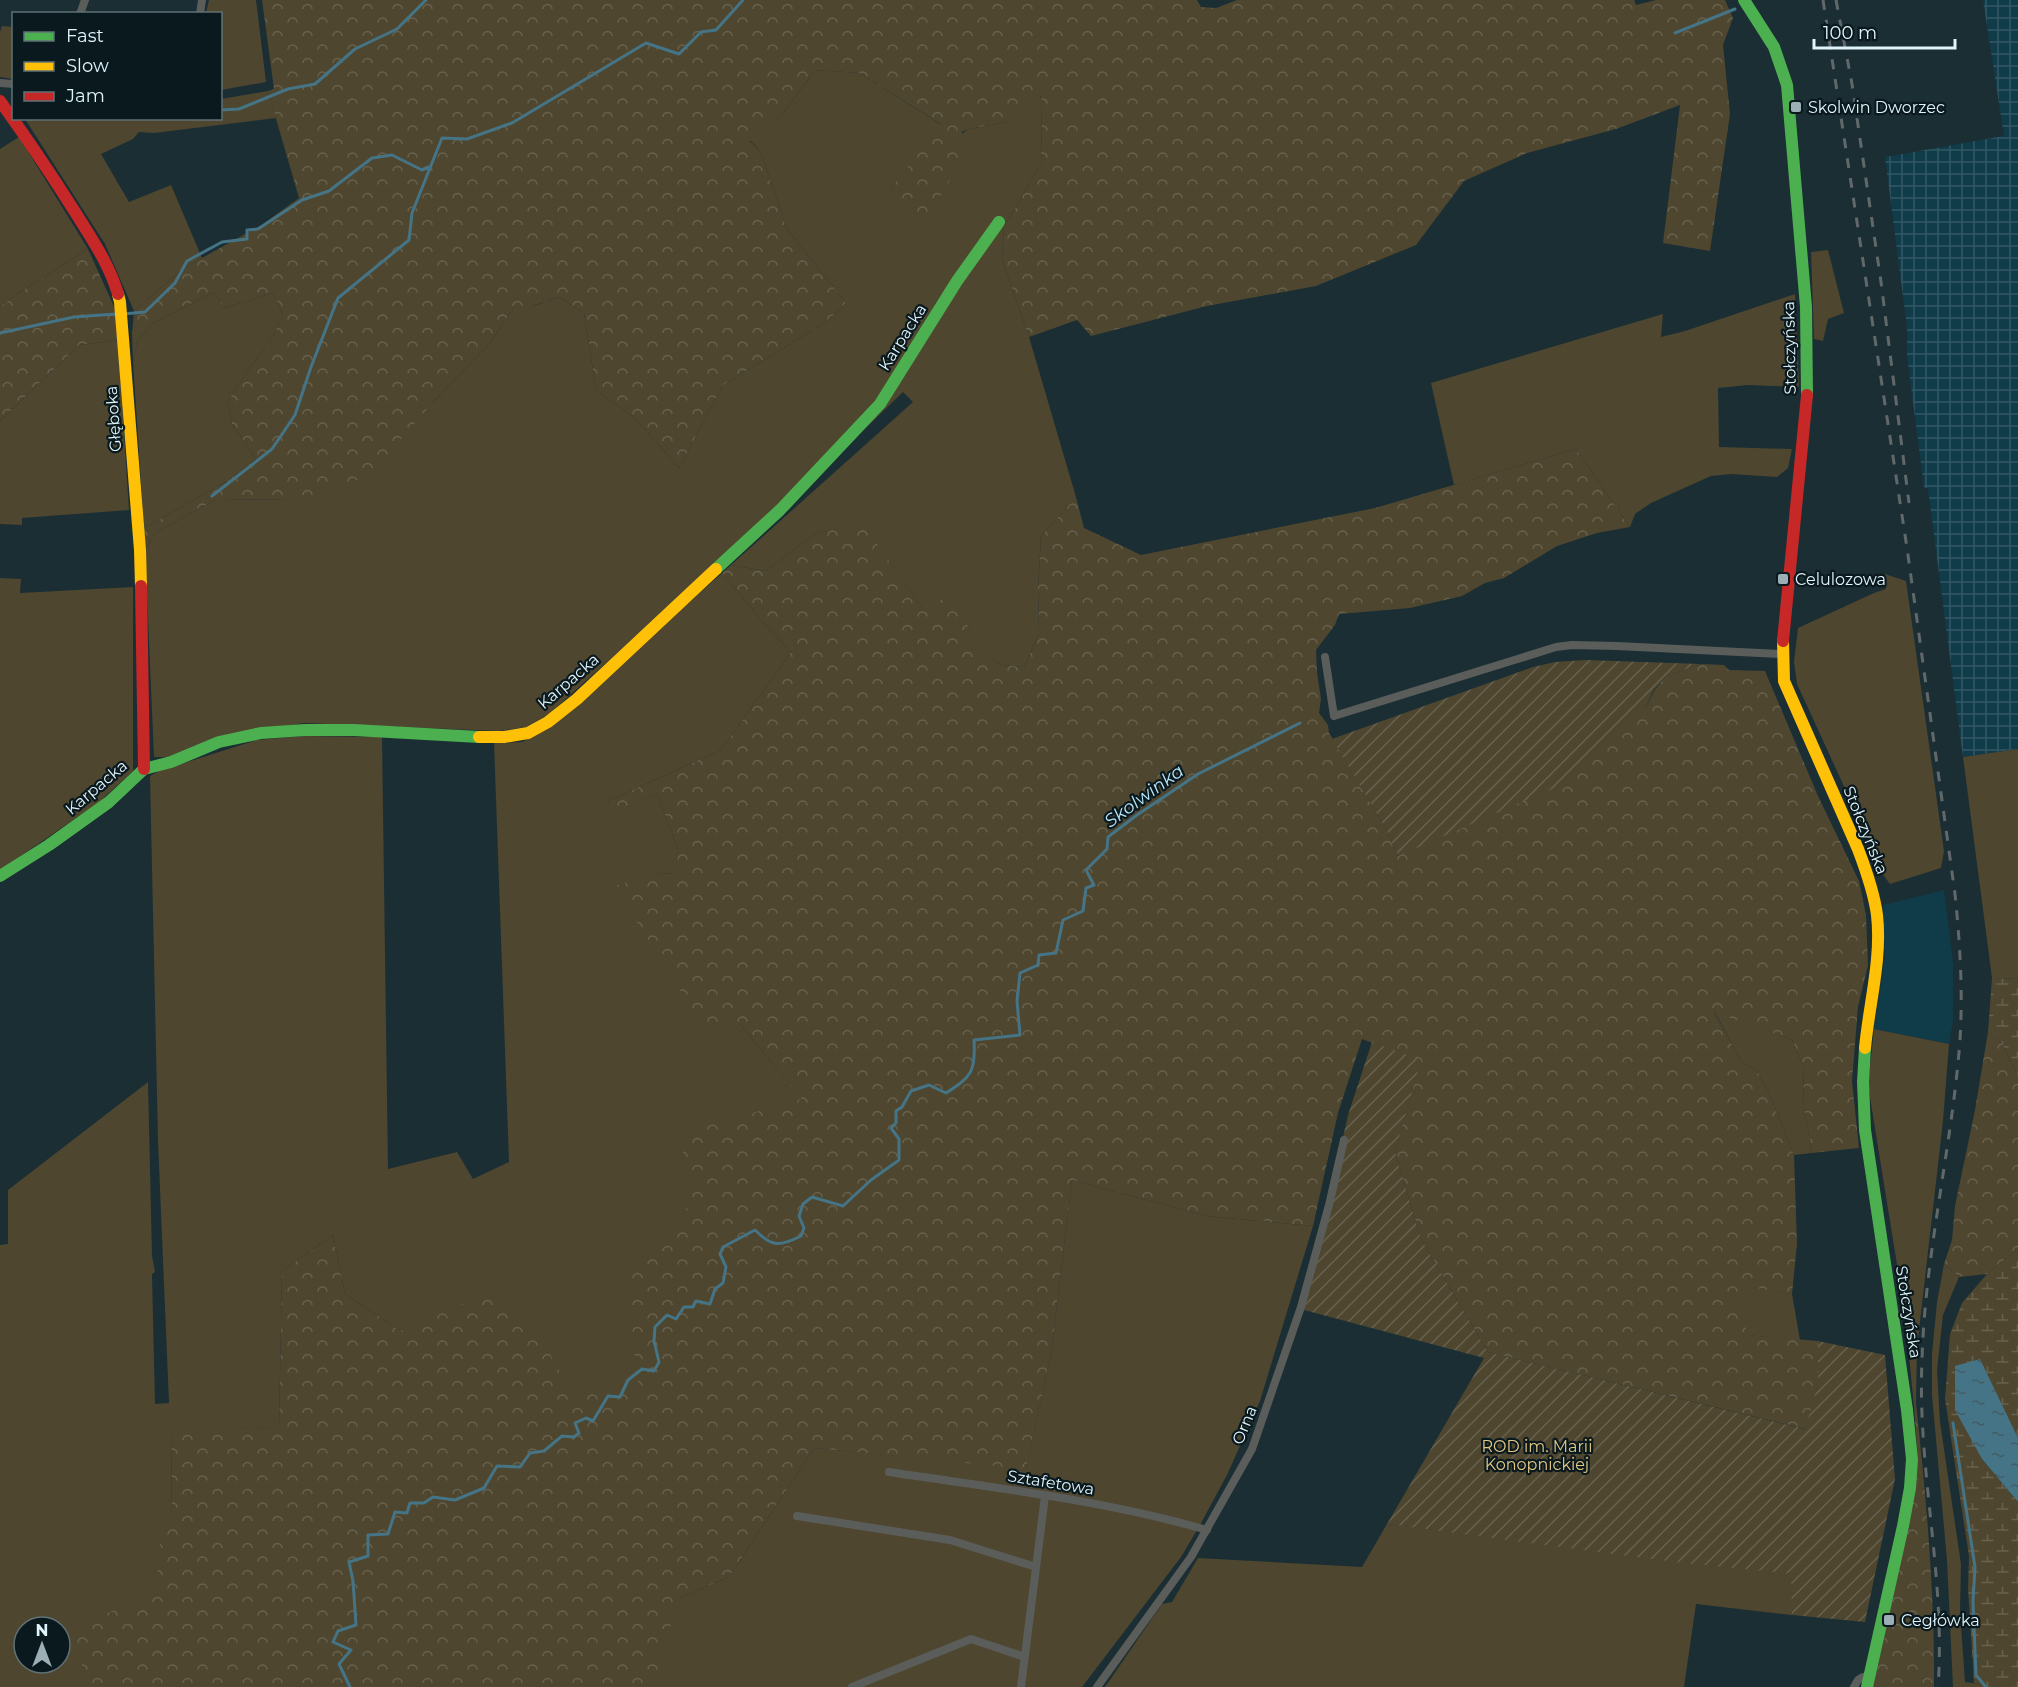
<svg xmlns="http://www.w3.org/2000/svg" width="2018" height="1687" font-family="Montserrat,sans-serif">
	<defs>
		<pattern id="industrial-grid" width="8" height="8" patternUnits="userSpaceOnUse" patternTransform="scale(1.5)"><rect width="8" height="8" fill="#103b49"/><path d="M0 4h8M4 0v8" fill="none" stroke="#325864"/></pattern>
		<pattern id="forest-crowns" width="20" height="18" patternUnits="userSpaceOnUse" patternTransform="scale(1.5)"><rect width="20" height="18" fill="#4e462f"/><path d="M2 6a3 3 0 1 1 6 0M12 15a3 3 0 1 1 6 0" fill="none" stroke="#67614e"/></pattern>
		<pattern id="wetland-marsh" width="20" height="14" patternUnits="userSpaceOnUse" patternTransform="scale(1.5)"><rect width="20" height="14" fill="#4e462f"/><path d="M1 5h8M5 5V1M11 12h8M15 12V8" fill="none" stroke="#67614e"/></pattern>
		<pattern id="garden-furrows" width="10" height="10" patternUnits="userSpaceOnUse" patternTransform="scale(1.5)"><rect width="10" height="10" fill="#4e462f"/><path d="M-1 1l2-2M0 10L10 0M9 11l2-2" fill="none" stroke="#67614e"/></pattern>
		<pattern id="water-ripples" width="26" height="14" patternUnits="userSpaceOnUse" patternTransform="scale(1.5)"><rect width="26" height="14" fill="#447486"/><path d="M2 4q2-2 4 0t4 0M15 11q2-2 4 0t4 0" fill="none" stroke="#435c66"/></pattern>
	</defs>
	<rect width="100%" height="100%" fill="#1a2e34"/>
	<!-- built -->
	<path fill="#103b49" d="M1944,890L1953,961V1021L1949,1044L1874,1029L1885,957L1883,905Z"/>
	<!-- industrial -->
	<path fill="url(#industrial-grid)" d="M1983,0H2018V749L1963,757L1928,489L1924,487L1907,355V327L1885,157L2004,136Z"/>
	<!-- green -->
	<path fill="#4e462f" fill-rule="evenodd" d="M209,0H256L266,82L221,90L220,14L206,13Z
		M2,26L13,27V79L0,77V32Z
		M815,70L859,73L942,125L889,191L968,129L1007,122L1039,95L1042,100L1041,164L1004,227L1002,259L1029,337L1076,497L1041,536L1038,587L1039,633L1024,667L1002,665L974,649L967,623L922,608L863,525L816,533L766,571L731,565L913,402L903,392L838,455L549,714L526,727L499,731L304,723L227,737L168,757H154L145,550L155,533L217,499L295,500L433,402L489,344L515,306H533L559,297L584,313L596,390L635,418L679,468L723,385L826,322L846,303L787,229L761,153L750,140L785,111Z
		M268,91L276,118L154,133L139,132L133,139L101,154L129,202L171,185L202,258L184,268L134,311L105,244L25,119L220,118L221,99Z
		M19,137L88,249L17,294L0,307V149Z
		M1828,250L1844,313L1828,319L1823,341L1814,339L1811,252Z
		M214,292L224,308L273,293L283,315L270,342L251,366L228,401L232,424L256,459L227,481L144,528L133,362L138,340L153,323Z
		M1795,294L1799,387L1748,385L1718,388L1719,447L1792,449L1788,468L1777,477L1731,474L1711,476L1651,503L1635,514L1630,527L1576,449L1454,485L1431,383L1663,314L1661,337L1685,331Z
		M118,340L129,510L22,518V525L0,524V421L79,345Z
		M722,573L764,623L791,652L721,750L608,801L612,814L657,793L678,850L677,873L657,874L740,1024L784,1077L1050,820L1328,725L1195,998L679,1598L729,1577L814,1448L1026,1468L1051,1354L1072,1180L1207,1216L1313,1226L1260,1401L1227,1475L1200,1525L1181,1557L1082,1687H0V1245L8,1244V1190L148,1082L152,1256L155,1272L152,1274L155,1404L169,1403L158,1141L150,776L159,771L257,740L304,736L382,737L388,1169L457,1152L473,1179L509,1162L494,743L522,742L548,729ZM333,1235L345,1294L401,1331L172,1516L171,1430L279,1428L282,1271ZM24,1627H60V1663H24Z
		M1885,574L1906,581L1944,851L1941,868L1890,884L1884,876L1871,845L1797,684L1794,662L1798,628L1874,593L1886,589Z
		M0,578L21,579L20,593L133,587V771L98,803L0,870Z
		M2018,749V979L1992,978L1963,757Z
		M1714,1011L1792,1040L1803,1065L1804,1108L1812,1153L1794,1155L1769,1093L1757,1071L1741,1061Z
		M1874,1029L1949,1044L1943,1121L1917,1348L1916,1403L1914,1407L1905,1314L1868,1085Z
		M1944,1264L1959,1277L1943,1315L1937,1370L1940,1422L1961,1564L1960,1611L1965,1682L1979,1684L1980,1687H1953L1947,1560L1932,1396V1354L1937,1302Z
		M1737,1284L1792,1294L1800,1340L1746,1335Z
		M1387,1524L1792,1574V1615L1696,1604L1684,1687H1105L1162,1604L1172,1602L1198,1558L1362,1567Z"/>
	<!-- forest -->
	<path fill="url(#forest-crowns)" d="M262,0H1197L1201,7L1216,8L1237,0H1634L1636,5L1656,0H1725L1733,18L1723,45L1730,114L1710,251L1663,243L1680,105L1616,129L1527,153L1464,181L1416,245L1316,286L1207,306L1091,336L1077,320L1029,337L1002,259L1004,227L1041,164L1042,100L1040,96L1007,122L968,129L962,132L963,158L927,219L900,213L889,191L941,124L859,73L815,70L785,111L750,141L761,153L787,229L846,303L826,322L723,385L679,468L635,418L596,390L584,313L559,297L532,306H515L489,344L433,402L370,475L334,489L295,500L217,499L155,533L145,550L144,528L227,481L256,459L232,424L228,401L251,366L270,342L283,315L273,293L224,308L214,292L153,323L138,340L133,362L132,334L134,311L184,268L263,224L299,198L268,91L274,89Z
		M88,249L116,311L118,340L79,345L0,421V307L17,294Z
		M1576,449L1630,527L1597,533L1557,546L1504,578L1485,583L1462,596L1410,608L1339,614L1335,625L1316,650L1317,673L1321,699L1319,713L1328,725L1329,733L1386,829L1398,856L1618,732L1645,709L1654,691L1666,676L1701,664L1724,665L1729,670L1765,671L1818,796L1859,881L1866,915L1868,965L1858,1007L1852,1081L1859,1148L1812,1153L1804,1108L1803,1065L1792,1040L1714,1012L1741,1061L1757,1071L1769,1093L1794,1155L1797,1244L1792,1294L1738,1285L1747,1335L1818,1341V1384L1806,1429L1488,1352L1421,1239L1395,1152L1420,1061L1362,1039L1338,1113L1313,1226L1207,1216L1072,1180L1051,1354L1026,1469L814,1448L729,1577L679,1598L653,1687H93L66,1633L146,1595L158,1570L161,1534L172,1516L171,1429L279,1428L282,1271L333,1235L345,1294L401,1331L490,1292L542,1340L571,1392L638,1386L626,1265L681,1225L695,1183L679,1167L689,1131L802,1099L740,1024L704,1028L614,886L657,874L676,873L678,850L657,793L611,815L608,801L721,750L791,652L764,623L722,573L731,565L766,571L816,533L863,524L922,608L943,599L967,623L975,649L1002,665L1024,667L1039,633L1038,587L1041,536L1076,497L1084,528L1141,555L1375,508Z
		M1988,1032L2002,1043L2018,1076V1249L1987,1274L1959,1277L1944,1264L1952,1240L1955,1206L1975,1110Z
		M1916,1403C1926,1497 1935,1592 1934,1687H1873L1896,1583L1918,1459L1914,1407Z"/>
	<!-- wetland -->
	<path fill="url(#wetland-marsh)" d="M1992,978L2018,979V1076L2002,1043L1988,1032Z
		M2018,1249V1438L2007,1417L1955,1366L1982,1459L2018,1502V1687H1980L1979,1684L1974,1683L1968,1588L1969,1556L1945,1399L1950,1334L1962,1303L1987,1274Z"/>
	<!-- garden -->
	<path fill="url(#garden-furrows)" d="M1586,660L1701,664L1666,676L1653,691L1645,709L1559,786L1398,856L1386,829L1332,739L1533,667L1555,662Z
		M1372,1042L1421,1060L1395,1152L1421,1239L1488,1352L1805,1429L1818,1384V1341L1885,1355L1895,1479L1865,1622L1792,1615L1791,1574L1674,1562L1387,1524L1484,1358L1304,1310L1348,1115Z"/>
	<!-- water -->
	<path fill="url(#water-ripples)" d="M1980,1359L2018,1438V1502L1982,1459L1955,1410V1366Z"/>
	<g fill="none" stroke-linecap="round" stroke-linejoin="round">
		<!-- stream -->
		<path stroke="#447486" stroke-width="3" d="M1675,33L1735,9
			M220,110L239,109L288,89L315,84L355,49L397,29L426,0
			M123,314L145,312L175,283L187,261L222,242L247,239V230L258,229L302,200L329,191L372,158L392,155L422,170L429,167
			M0,333L74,317L116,314
			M212,496L272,449L295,415L311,367L338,298L409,240L412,213L442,138L467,139L512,123L646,43L679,54L701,32L716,30L743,0
			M1953,1423L1975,1567L1973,1601L1976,1675L1986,1687
			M350,1687L339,1664L351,1650L333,1642L338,1631L356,1625L353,1581L349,1562L368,1556V1535L388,1534L395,1512L407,1513L410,1503H424L433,1497L455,1500L484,1488L497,1466L520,1467L530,1453L544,1451L562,1436L574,1437L579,1433L575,1423L586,1418L593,1421L608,1396L620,1397L628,1380L642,1369L654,1371L659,1362L654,1341L655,1327L667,1315L676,1319L684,1307H693L696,1301L710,1304L715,1289L723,1283L726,1267L720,1254L723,1247L755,1230C772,1247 779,1247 801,1236L804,1228L799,1216L803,1204L812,1197L843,1206L871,1180L899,1160V1139L891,1128L896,1123V1111L902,1107L911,1091L929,1085L946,1093C971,1077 976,1072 974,1040L1020,1035L1017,1001L1020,973L1038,965L1039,955L1056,953L1063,920L1083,911L1086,888L1094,885L1086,870L1107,849L1108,837L1137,815L1198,774L1300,723"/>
		<!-- street -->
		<path stroke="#5b5d5a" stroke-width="8" d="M80,14L85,0
			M200,14L202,0
			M0,83L14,84
			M1325,657L1334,716L1556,647L1572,645L1617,646L1782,654
			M889,1472C995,1488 1103,1500 1207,1530
			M797,1516L950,1540L1036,1567
			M852,1687L971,1639L1025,1657
			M1021,1687L1045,1496
			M1097,1687L1191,1557L1252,1449L1301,1307L1329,1205L1344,1140
			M1854,1687L1858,1680L1863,1677L1869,1678"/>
		<!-- fast -->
		<path stroke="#4caf50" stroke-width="12" d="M1744,0L1774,47L1787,85L1806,307L1807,395
			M716,569L780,510L880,404L957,281L999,222
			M0,876L49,845L109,802L144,769L171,762L219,742L261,733L305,730H354L479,737
			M1865,1048L1863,1082L1865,1130L1907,1410L1912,1459L1910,1488L1903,1526L1867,1687"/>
		<!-- slow -->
		<path stroke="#ffc107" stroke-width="12" d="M118,294L120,302L140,550L141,586
			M1783,641L1784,681L1858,849C1866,870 1874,892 1877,915C1882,959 1869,1004 1865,1048
			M479,737H504L528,733L548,722L577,699L716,569"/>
		<!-- jam -->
		<path stroke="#c62828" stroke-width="12" d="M0,101C26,137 51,174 75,212C92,239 109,264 118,294
			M141,586L144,769
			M1783,641L1807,395"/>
		<!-- rail -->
		<path stroke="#616869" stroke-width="3" stroke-dasharray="10 10" stroke-linecap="butt" d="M1823,0L1907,548L1955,894C1960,943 1963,991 1960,1040C1952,1147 1925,1253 1922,1360C1917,1469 1946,1578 1938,1687
			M1836,0L1852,84L1881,282L1909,503"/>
	</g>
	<!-- markers -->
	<g fill="#9bafb5" stroke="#0a191e" stroke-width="2">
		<rect x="1790" y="101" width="12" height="12" rx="3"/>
		<rect x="1777" y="573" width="12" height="12" rx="3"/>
		<rect x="1883" y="1614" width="12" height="12" rx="3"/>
	</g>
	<g text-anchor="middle" stroke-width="4.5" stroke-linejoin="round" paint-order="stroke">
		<!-- poi labels -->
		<g font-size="16" fill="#e0f4fb" stroke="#0a191e" text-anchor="start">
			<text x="1808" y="113">Skolwin Dworzec</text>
			<text x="1795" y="585">Celulozowa</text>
			<text x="1901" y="1626">Cegłówka</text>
		</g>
		<!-- street labels -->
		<g font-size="16" fill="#e0f4fb" stroke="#0a191e">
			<text transform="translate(902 337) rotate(-58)" y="6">Karpacka</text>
			<text transform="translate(1789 348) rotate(-91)" y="6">Stołczyńska</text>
			<text transform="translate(113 419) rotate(-94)" y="6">Głęboka</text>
			<text transform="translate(568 681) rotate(-41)" y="6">Karpacka</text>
			<text transform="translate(96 787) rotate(-40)" y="6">Karpacka</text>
			<text transform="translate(1866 830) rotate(68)" y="6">Stołczyńska</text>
			<text transform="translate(1909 1312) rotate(81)" y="6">Stołczyńska</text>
			<text transform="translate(1244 1425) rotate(-68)" y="6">Orna</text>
			<text transform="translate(1051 1482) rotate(9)" y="6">Sztafetowa</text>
		</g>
		<!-- park labels -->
		<g font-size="16" fill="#e4c884" stroke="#0a191e">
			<text x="1537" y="1452">ROD im. Marii<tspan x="1537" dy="18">Konopnickiej</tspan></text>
		</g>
		<!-- water labels -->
		<g font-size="18" font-style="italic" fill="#b8e7fa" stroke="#0a191e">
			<text transform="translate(1144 796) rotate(-36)" y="6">Skolwinka</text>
		</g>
	</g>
	<!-- legend -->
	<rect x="12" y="12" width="210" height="108" fill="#0a191e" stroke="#607176" stroke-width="1.5"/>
	<rect x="24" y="32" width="30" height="9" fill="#4caf50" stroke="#607176" stroke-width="1.5"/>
	<text x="66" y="42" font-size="18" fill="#e0f4fb">Fast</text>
	<rect x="24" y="62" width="30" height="9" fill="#ffc107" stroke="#607176" stroke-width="1.5"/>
	<text x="66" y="72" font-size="18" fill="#e0f4fb">Slow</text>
	<rect x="24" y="92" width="30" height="9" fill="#c62828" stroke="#607176" stroke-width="1.5"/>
	<text x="66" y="102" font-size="18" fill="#e0f4fb">Jam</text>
	<!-- north arrow -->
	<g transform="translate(42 1645)"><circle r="28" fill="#0a191e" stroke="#607176" stroke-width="1.5"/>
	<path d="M0-4.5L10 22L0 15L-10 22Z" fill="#9bafb5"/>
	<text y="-9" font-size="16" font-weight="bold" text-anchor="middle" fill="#e0f4fb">N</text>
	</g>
	<!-- scale -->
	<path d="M1814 39v9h141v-9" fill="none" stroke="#e0f4fb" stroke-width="3"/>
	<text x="1823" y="39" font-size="18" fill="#e0f4fb" stroke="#0a191e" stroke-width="4.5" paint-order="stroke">100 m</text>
</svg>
